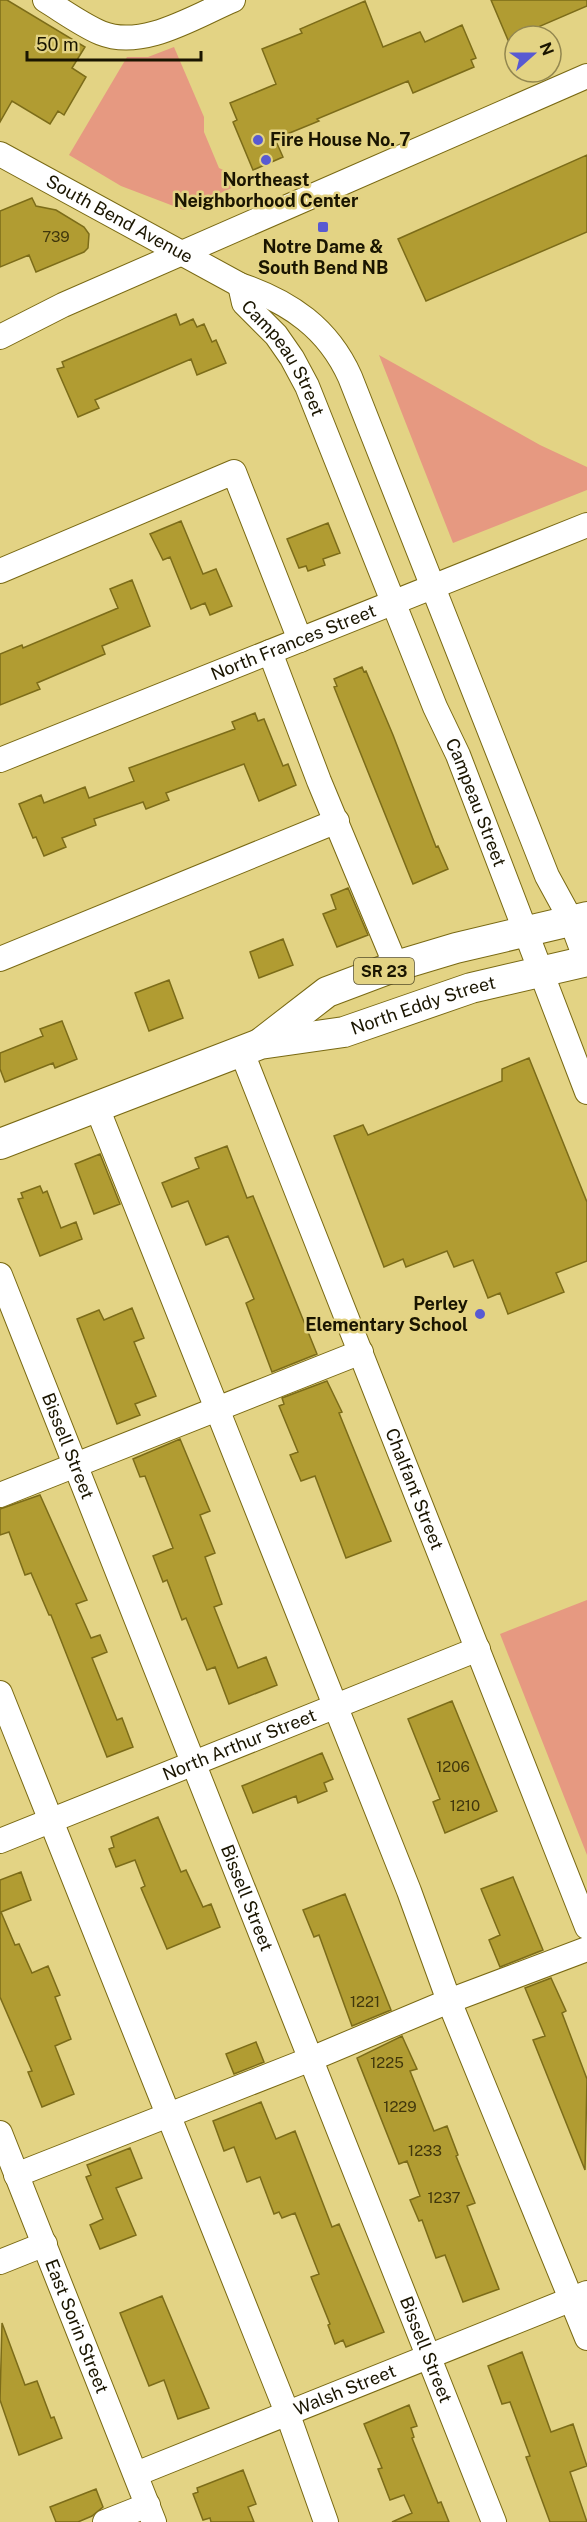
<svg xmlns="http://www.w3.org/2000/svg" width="587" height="2522" font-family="'Public Sans',sans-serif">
	<rect width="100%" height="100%" fill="#e3d384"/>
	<!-- green -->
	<path fill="#e69981" d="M174,47L204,117V132L219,168L234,175L238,185L184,210L121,186L69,155L127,57H148Z
		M379,355L540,445L587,467V490L453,543Z
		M587,1600V1855L500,1634Z"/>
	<!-- building -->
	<path fill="#b19c32" stroke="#7c6c19" stroke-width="1.5" d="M0,0H7L85,47L72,68L86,77L64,115L58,111L50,124L12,101L0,122Z
		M491,0H587V6L508,40Z
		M365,1L383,47L420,32L425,42L462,25L476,58L471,60L474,67L413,93L408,81L317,119L319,121L275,139L283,157L253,170L233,122L237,120L230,103L276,84L262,49L302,33L300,29Z
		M587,155V232L426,301L398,239Z
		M32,198L36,206L56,210L84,227L89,234L88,248L84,252L36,272L29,255L0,267V211Z
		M176,314L180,325L193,319L197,327L204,324L212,342L216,340L226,363L197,375L191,359L95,400L99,408L78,417L57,369L64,367L62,362Z
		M181,521L203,574L216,569L232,606L210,615L205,603L191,609L170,557L163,560L150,534Z
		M328,523L340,553L323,559L325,565L308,571L306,566L299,568L287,539Z
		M132,580L150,626L102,646L105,654L37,683L40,689L0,705V654L22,645L23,648L118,608L110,589Z
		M362,667L364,672L366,671L393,735L436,847L438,846L448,869L413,884L334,687L337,686L334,679Z
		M255,713L258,721L264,719L283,766L288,764L296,785L259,801L244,764L166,793L169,800L146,809L143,802L94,819L96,825L62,838L66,847L44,856L36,837L33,838L19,804L41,795L44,803L85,787L89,798L134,781L129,768L235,729L232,722Z
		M348,888L368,935L337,947L323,914L336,909L331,895Z
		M283,939L293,965L259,978L250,952Z
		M169,980L183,1018L149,1031L135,993Z
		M62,1021L77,1059L55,1068L53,1063L5,1082L0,1069V1053L43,1036L40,1029Z
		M529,1058L587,1202V1261L556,1273L564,1292L508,1314L500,1293L488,1298L473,1260L454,1267L447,1251L406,1267L403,1259L384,1267L334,1136L363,1125L368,1135L502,1081V1069Z
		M227,1146L247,1198L253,1196L317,1354L272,1372L246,1303L254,1299L228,1236L206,1245L188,1201L172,1207L162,1183L199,1168L195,1158Z
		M100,1154L120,1204L94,1214L75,1164Z
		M40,1186L43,1193L47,1191L61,1228L76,1222L82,1239L40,1256L18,1199L23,1198L21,1193Z
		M132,1308L144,1338L134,1342L156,1396L135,1404L140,1415L117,1424L77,1319L99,1310L104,1320Z
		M327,1381L342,1412L339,1413L391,1541L346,1558L315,1476L301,1481L290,1455L298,1452L279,1406L284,1404L282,1398Z
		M180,1439L210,1511L200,1515L215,1553L205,1557L222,1604L214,1607L238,1668L266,1657L277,1685L229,1704L215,1667L207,1670L186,1618L182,1620L167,1580L163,1582L153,1556L173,1548L145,1476L140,1477L133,1459Z
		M40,1495L87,1600L76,1604L91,1638L100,1635L107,1652L92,1658L117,1720L122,1718L133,1747L107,1757L51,1615H49L31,1573L25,1575L9,1532L0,1535V1509Z
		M452,1701L497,1811L445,1833L433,1802L440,1799L408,1719Z
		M322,1753L333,1779L324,1783L327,1791L298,1803L296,1796L253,1813L242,1786Z
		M158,1817L181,1872L186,1870L203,1907L211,1904L220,1927L167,1949L141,1888L145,1886L135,1860L116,1867L109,1849L114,1847L111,1837Z
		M21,1872L31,1900L1,1912L15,1945L19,1944L32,1973L48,1966L60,1995L55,1997L71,2039L55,2046L74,2094L42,2107L28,2072L32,2071L0,1997V1880Z
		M513,1877L543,1950L500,1967L489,1940L500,1935L481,1889Z
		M345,1894L391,2010L352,2026L319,1935L314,1937L303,1910Z
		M551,1978L566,2011L562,2013L587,2079L585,2170L533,2040L545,2036L525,1988Z
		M402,2036L417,2069L410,2071L434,2131L447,2126L458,2155L456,2156L475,2203L467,2206L499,2289L463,2302L445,2255L436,2258L422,2220L419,2221L410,2200L420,2196L407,2161L399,2164L357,2058Z
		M256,2042L264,2062L234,2074L226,2054Z
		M261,2102L276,2139L295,2131L332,2227L339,2224L384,2332L346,2347L343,2340L335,2344L328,2325L330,2324L311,2277L319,2274L295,2213L282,2218L279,2212L274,2214L260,2177L247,2182L234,2147L224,2151L213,2121Z
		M130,2148L142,2178L116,2188L136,2235L100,2249L90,2225L103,2219L86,2177L91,2175L87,2165Z
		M162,2296L209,2408L178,2419L164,2380L149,2386L120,2313Z
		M2,2323L25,2385L37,2381L51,2418L54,2417L62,2438L19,2455L0,2400Z
		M522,2352L551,2432L573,2424L587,2466L570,2472L587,2522H550L526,2457L530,2456L510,2402L502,2404L488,2366Z
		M409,2405L417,2426L411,2428L414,2437L412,2438L438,2503L441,2502L449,2522H392L412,2513L404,2495L390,2500L378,2469L382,2468L364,2424Z
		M243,2470L256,2504L248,2507L254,2522H211L210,2518L203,2520L193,2494L198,2492L197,2488Z
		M96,2489L103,2507L92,2516L78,2522H56L50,2507Z"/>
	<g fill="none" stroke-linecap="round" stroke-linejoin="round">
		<!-- minor casing -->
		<g stroke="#796913" stroke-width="26">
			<g id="minor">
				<path d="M45,0C63,11 82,25 101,33C143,50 195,16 233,0"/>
				<path id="s1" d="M0,154L240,285C290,302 328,328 350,377L547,876L571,920L587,963"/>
				<path id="s2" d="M240,285L244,303L276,335L292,358L307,386L435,707L458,755L587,1092"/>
				<path d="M0,337L63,305L587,76"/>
				<path d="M0,571L234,472L300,640"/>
				<path d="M270,652L319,781L396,966"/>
				<path id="s3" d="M0,760L587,525"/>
				<path d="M0,959L337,821"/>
				<path id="s4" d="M241,1050L587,1927"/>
				<path d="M96,1105L409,1891L449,2001L587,2338"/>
				<path id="s5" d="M0,1275L494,2522"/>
				<path d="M0,1495L361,1352"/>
				<path d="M0,1693L288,2415L326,2522"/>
				<path id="s6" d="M0,1841L478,1649"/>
				<path id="s7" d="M0,2133L154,2522"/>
				<path d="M16,2175L311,2059L449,2001L587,1949"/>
				<path d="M0,2262L45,2244"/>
				<path id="s8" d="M136,2474L587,2293"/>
				<path d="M105,2522L148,2505"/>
			</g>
		</g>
		<!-- major casing -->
		<g stroke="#796913" stroke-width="32">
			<g id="major">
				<path d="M261,1043L327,992L396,966L456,948L587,917"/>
				<path id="s9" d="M0,1144L260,1044L344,1032L471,988L587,961"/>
			</g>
		</g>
		<!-- minor -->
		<use href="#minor" stroke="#fff" stroke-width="24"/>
		<!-- major -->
		<use href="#major" stroke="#fff" stroke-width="30"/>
	</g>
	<!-- markers -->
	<g fill="#585ad2" stroke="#e3d384" stroke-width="2">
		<circle cx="258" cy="140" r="6"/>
		<circle cx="266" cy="160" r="6"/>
		<rect x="317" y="221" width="12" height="12" rx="3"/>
		<circle cx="480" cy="1314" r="6"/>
	</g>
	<g text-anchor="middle" stroke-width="5" stroke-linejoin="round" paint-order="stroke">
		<!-- number labels -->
		<g font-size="15" fill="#40370c">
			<text x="56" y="242">739</text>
			<text x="453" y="1772">1206</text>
			<text x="465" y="1811">1210</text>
			<text x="365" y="2007">1221</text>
			<text x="387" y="2068">1225</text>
			<text x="400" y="2112">1229</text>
			<text x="425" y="2156">1233</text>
			<text x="444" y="2203">1237</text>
		</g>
		<!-- shield labels -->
		<rect fill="#e3d384" stroke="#564e28" stroke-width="1.5" x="354" y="958" width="60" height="26" rx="4.5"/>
		<g font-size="16" font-weight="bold" fill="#1a1500">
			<text x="384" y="977">SR 23</text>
		</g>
		<!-- poi labels -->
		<g font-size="18" font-weight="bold" fill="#1a1500" stroke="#e3d384">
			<text x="270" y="146" text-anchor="start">Fire House No. 7</text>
			<text x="266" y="186">Northeast<tspan x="266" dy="21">Neighborhood Center</tspan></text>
			<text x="323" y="253">Notre Dame &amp;<tspan x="323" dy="21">South Bend NB</tspan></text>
			<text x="468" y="1310" text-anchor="end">Perley<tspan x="468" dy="21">Elementary School</tspan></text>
		</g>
		<!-- street labels -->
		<g font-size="18" fill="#1a1500" stroke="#e3d384">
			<text dy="6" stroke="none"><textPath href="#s1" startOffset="136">South Bend Avenue</textPath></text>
			<text dy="6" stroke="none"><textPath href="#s2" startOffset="87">Campeau Street</textPath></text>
			<text dy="6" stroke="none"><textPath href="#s3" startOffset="316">North Frances Street</textPath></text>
			<text dy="6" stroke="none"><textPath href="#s2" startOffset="573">Campeau Street</textPath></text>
			<text dy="6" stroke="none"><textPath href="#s9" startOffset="447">North Eddy Street</textPath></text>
			<text dy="6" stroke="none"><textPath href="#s5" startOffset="184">Bissell Street</textPath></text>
			<text dy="6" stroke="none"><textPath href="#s4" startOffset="472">Chalfant Street</textPath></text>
			<text dy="6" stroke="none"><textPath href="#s6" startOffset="258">North Arthur Street</textPath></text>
			<text dy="6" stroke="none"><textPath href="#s5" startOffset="670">Bissell Street</textPath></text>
			<text dy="6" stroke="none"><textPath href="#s7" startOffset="208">East Sorin Street</textPath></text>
			<text dy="6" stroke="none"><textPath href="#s5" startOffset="1156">Bissell Street</textPath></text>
			<text dy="6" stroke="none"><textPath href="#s8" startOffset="225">Walsh Street</textPath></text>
		</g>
	</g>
	<!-- north arrow -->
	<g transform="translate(533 54) rotate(69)"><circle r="28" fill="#e3d384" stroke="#93874f" stroke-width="1.5"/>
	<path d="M0-4.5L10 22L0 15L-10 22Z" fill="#585ad2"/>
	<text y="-9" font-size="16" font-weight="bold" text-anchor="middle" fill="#1a1500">N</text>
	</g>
	<!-- scale -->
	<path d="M27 51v9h174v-9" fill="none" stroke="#1a1500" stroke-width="3"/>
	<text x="36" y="51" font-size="18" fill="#1a1500" stroke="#e3d384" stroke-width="4.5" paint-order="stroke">50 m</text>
</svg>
